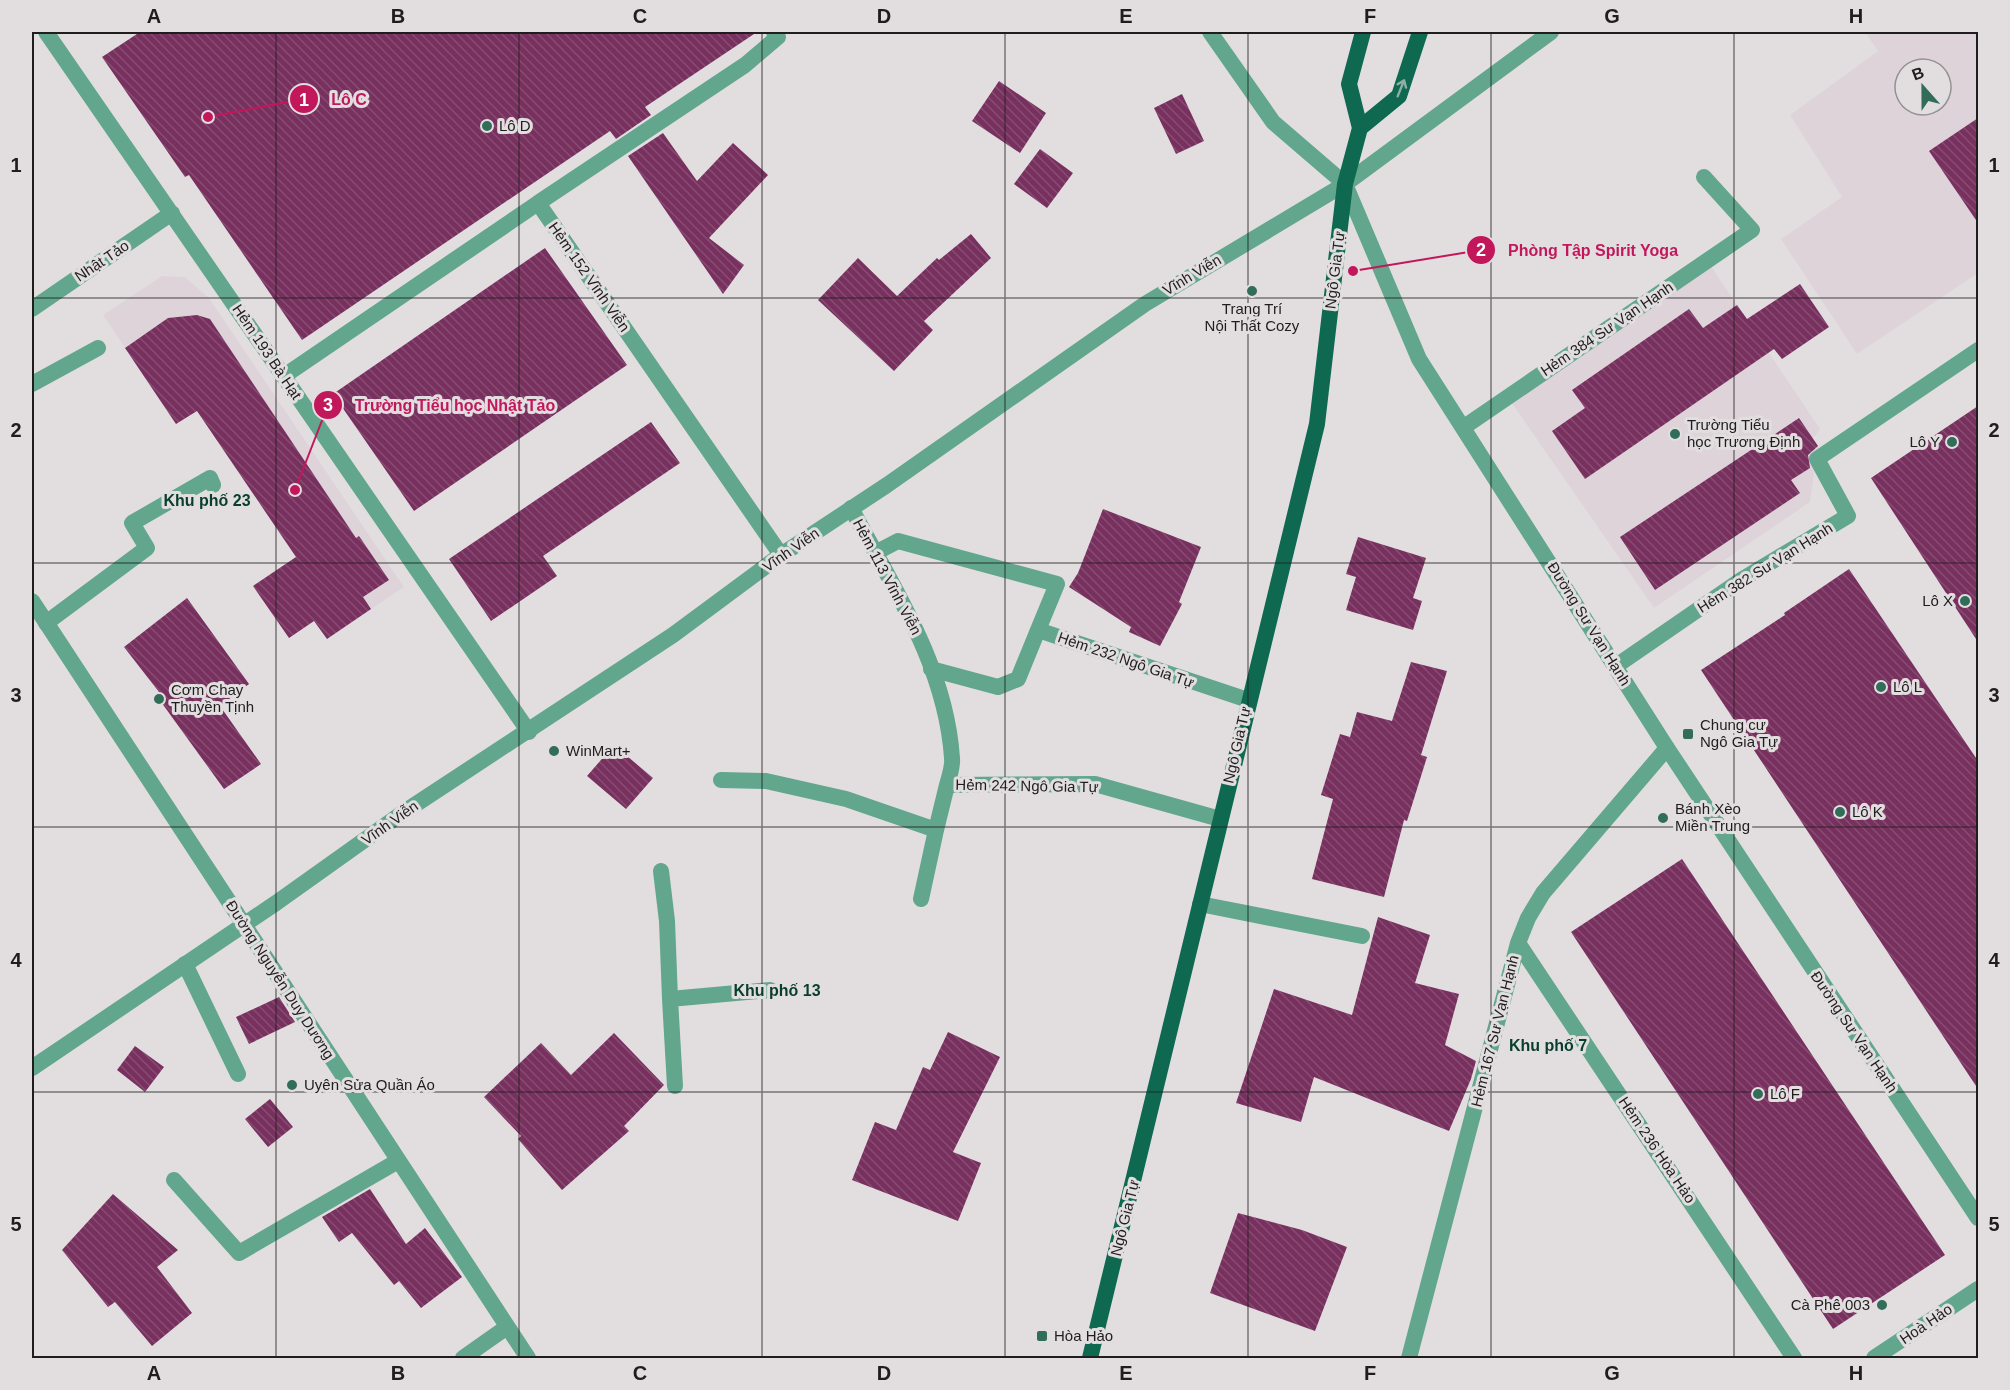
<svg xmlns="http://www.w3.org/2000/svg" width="2010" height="1390" font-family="Arial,sans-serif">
	<defs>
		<pattern id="building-back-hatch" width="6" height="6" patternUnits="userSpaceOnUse" patternTransform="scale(1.5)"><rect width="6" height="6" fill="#78305f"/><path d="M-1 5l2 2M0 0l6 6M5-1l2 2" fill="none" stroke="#864c72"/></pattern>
	</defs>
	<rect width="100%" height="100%" fill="#e2dee0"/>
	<!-- built -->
	<path fill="#dfd3da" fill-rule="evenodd" d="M1865,32H1978V273L1857,354L1781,239L1842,197L1790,115L1878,51ZM1905,69H1941V105H1905Z
		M1711,266L1820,429L1813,439L1818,446L1810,502L1654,608L1511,402Z
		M162,276L185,277L209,298L404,587L327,639L314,621L289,638L253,586L296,557L197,411L176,424L103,315Z"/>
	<!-- building -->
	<path fill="url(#building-back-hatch)" d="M140,32H757L645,107L651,115L616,139L610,131L302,340L189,175L185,177L102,57Z
		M999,81L1046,113L1020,153L972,121Z
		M1182,94L1204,141L1176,154L1154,108Z
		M1978,118V223L1929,151Z
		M663,133L697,181L733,143L768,175L709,238L744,265L723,294L628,156Z
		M1040,149L1073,173L1047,208L1014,184Z
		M971,234L991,258L924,321L933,330L894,371L818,300L858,258L897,296L937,258L939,260Z
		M545,248L627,365L414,511L333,394Z
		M1800,284L1829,327L1782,359L1774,349L1585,479L1552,431L1585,408L1572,390L1689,309L1703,328L1737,305L1747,319Z
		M197,315L210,319L356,538L359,536L389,580L363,597L371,609L327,639L314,621L289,638L253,586L296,557L197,411L176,424L125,348L168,318Z
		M1978,406V642L1871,478Z
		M1799,418L1818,446L1808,455L1810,468L1791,480L1800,493L1655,590L1620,537Z
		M651,422L680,463L543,556L557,576L491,621L449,559Z
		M1103,509L1201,547L1179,602L1182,604L1160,646L1129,632L1131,627L1069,587L1078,573Z
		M1358,537L1426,558L1413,598L1422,601L1413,630L1346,610L1356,577L1346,574Z
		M1849,569L1978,761V1089L1701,670L1785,615L1784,613Z
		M187,598L249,684L220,706L261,764L224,789L156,695L159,692L124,647Z
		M1411,662L1447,671L1421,755L1427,757L1407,821L1404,820L1384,897L1312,879L1333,799L1321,795L1340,734L1350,737L1357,712L1392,721Z
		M614,745L653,778L626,809L587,776Z
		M1682,859L1945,1255L1833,1329L1571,932Z
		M1378,917L1430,935L1415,983L1459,994L1445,1045L1476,1061L1471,1079L1449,1131L1314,1077L1301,1122L1236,1103L1274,989L1352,1015Z
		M279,997L295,1022L249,1044L236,1017Z
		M948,1032L1000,1057L953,1152L981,1163L958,1221L852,1180L875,1122L896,1130L923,1067L930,1070Z
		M614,1033L664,1085L624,1126L629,1131L562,1190L518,1139L521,1136L484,1097L541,1043L571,1075Z
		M135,1046L164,1067L145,1092L117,1070Z
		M270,1099L293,1127L268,1147L245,1119Z
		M370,1189L406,1244L425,1228L462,1277L421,1308L399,1281L394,1285L352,1233L339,1242L322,1217Z
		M113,1194L178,1250L157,1267L192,1313L152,1346L115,1302L108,1307L62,1250Z
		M1238,1213L1302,1230L1347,1247L1315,1331L1210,1293Z"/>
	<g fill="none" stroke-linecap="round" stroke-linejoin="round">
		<!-- minor -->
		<path stroke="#62a68d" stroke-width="16" d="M46,32L529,732
			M774,32L778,37L745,65L538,203L781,555
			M32,309L172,213
			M284,376L538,203
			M32,384L98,348
			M1464,427L1752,230L1704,177
			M851,508C893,587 946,666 952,758C953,767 949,777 947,785
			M875,553L898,541L1057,584L1038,630
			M46,623L147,548L132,523L210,478L213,485
			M1616,666L1741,580L1848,516L1817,459L1978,350
			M931,669L998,687L1018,679L1038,630L1248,700
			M721,780L766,781L846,799L936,830L947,785L1095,784L1220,819
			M661,871L667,921L670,999L770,990
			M921,899L936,830
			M1200,904L1362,936
			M1518,943L1794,1358
			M185,964L238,1074
			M670,999L675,1086
			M174,1180L239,1253L398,1161
			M463,1358L507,1327
			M1409,1358L1518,943L1528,918L1543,893L1667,748
			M1874,1358L1978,1289"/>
		<!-- tertiary -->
		<path stroke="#62a68d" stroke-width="16" d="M1210,32L1273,122L1345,184L1419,359L1667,748L1978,1218
			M32,601L528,1358
			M32,1068L276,903L401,814L673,635L781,555L887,485L1145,304L1345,184L1551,32"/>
		<!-- primary -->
		<path stroke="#0e6950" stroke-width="16" d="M1360,128L1399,96L1420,32
			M1090,1358L1317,424L1345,184L1360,128L1349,84L1363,32"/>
	</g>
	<!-- one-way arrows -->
	<defs><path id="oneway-shaft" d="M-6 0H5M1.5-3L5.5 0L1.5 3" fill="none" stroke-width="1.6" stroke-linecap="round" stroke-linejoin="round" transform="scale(1.5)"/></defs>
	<use stroke="#8dafa6" href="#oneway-shaft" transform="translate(1401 88) rotate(-68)"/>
	<!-- grid -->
	<path fill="none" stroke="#1f1d1e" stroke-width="1.5" stroke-opacity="0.55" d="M276,32V1358M519,32V1358M762,32V1358M1005,32V1358M1248,32V1358M1491,32V1358M1734,32V1358M32,298H1978M32,563H1978M32,827H1978M32,1092H1978"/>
	<!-- markers -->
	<g fill="#316d58" stroke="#e2dee0" stroke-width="2">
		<circle cx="487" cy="126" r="6"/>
		<circle cx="1252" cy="291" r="6"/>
		<circle cx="1675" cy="434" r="6"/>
		<circle cx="1952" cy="442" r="6"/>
		<circle cx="1965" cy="601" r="6"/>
		<circle cx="1881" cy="687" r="6"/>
		<circle cx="159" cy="699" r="6"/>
		<rect x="1682" y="728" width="12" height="12" rx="3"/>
		<circle cx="554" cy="751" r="6"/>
		<circle cx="1840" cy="812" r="6"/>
		<circle cx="1663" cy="818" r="6"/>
		<circle cx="292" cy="1085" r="6"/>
		<circle cx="1758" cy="1094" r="6"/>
		<circle cx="1882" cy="1305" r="6"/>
		<rect x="1036" y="1330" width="12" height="12" rx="3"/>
	</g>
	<g text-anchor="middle" stroke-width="6" stroke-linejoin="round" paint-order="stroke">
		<!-- poi labels -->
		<g font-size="15" fill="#1f1d1e" stroke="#e2dee0" text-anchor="start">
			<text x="499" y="131">Lô D</text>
			<text x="1252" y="314" text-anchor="middle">Trang Trí<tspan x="1252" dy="17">Nội Thất Cozy</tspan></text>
			<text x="1687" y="430">Trường Tiểu<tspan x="1687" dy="17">học Trương Định</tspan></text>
			<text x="1940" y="447" text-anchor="end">Lô Y</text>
			<text x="1953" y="606" text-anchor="end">Lô X</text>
			<text x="1893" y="692">Lô L</text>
			<text x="171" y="695">Cơm Chay<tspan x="171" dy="17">Thuyền Tịnh</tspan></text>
			<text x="1700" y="730">Chung cư<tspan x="1700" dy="17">Ngô Gia Tự</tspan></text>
			<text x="566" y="756">WinMart+</text>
			<text x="1675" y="814">Bánh Xèo<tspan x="1675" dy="17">Miền Trung</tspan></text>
			<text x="1852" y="817">Lô K</text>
			<text x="304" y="1090">Uyên Sửa Quần Áo</text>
			<text x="1770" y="1099">Lô F</text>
			<text x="1870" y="1310" text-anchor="end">Cà Phê 003</text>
			<text x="1054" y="1341">Hòa Hảo</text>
		</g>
		<!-- street labels -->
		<g font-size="15" fill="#1f1d1e" stroke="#e2dee0">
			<text transform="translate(102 261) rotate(-34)" y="5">Nhật Tảo</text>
			<text transform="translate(1335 270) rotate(-83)" y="5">Ngô Gia Tự</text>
			<text transform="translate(1192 275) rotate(-31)" y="5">Vĩnh Viễn</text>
			<text transform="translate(589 277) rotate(55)" y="5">Hẻm 152 Vĩnh Viễn</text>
			<text transform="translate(1607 329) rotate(-34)" y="5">Hẻm 384 Sư Vạn Hạnh</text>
			<text transform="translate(267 352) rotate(56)" y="5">Hẻm 193 Bà Hạt</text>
			<text transform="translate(791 550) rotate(-35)" y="5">Vĩnh Viễn</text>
			<text transform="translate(1765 568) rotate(-32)" y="5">Hẻm 382 Sư Vạn Hạnh</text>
			<text transform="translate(887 577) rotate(62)" y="5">Hẻm 113 Vĩnh Viễn</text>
			<text transform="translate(1589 624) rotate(58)" y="5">Đường Sư Vạn Hạnh</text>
			<text transform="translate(1126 660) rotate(19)" y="5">Hẻm 232 Ngô Gia Tự</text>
			<text transform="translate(1237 745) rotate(-77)" y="5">Ngô Gia Tự</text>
			<text transform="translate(1027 786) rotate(1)" y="5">Hẻm 242 Ngô Gia Tự</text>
			<text transform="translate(390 823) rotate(-35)" y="5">Vĩnh Viễn</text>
			<text transform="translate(280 980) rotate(57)" y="5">Đường Nguyễn Duy Dương</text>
			<text transform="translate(1495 1031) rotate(-76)" y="5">Hẻm 167 Sư Vạn Hạnh</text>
			<text transform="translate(1854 1032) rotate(56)" y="5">Đường Sư Vạn Hạnh</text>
			<text transform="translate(1657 1150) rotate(56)" y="5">Hẻm 236 Hòa Hảo</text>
			<text transform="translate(1125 1218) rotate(-76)" y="5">Ngô Gia Tự</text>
			<text transform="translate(1926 1324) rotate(-34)" y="5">Hoà Hảo</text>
		</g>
		<!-- neighbourhood labels -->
		<g font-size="16" font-weight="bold" fill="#093e2e" stroke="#e2dee0">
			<text x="207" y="506">Khu phố 23</text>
			<text x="777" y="996">Khu phố 13</text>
			<text x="1548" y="1051">Khu phố 7</text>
		</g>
	</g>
	<!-- callouts -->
	<path fill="none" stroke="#c2185b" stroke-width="2" d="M208 117L304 99M1353 271L1481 250M295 490L328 405"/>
	<g fill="#c2185b" stroke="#e2dee0" stroke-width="2">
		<circle cx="208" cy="117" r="6"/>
		<circle cx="1353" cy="271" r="6"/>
		<circle cx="295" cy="490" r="6"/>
		<circle cx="304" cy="99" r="15"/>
		<circle cx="1481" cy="250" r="15"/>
		<circle cx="328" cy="405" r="15"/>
	</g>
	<g font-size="18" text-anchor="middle" font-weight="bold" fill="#fff">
		<text x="304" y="106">1</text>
		<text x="1481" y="256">2</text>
		<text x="328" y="411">3</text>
	</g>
	<g font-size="16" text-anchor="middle" font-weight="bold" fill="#c2185b" stroke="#e2dee0" stroke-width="6" stroke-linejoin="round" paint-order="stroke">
		<text x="349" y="105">Lô C</text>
		<text x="1593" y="256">Phòng Tập Spirit Yoga</text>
		<text x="455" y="411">Trường Tiểu học Nhật Tảo</text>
	</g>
	<!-- border -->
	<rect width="2010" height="1390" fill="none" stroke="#e2dee0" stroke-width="66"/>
	<!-- north arrow -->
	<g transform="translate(1923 87) rotate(339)"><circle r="28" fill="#e2dee0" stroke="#949192" stroke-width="1.5"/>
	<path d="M0-4.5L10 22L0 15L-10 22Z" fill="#316d58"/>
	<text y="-9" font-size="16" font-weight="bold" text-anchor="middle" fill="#1f1d1e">B</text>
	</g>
	<rect x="33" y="33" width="1944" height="1324" fill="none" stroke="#1f1d1e" stroke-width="2"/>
	<g font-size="20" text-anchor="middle" font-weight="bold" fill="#1f1d1e">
		<text x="154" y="23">A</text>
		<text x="398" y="23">B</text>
		<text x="640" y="23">C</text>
		<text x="884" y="23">D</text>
		<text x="1126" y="23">E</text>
		<text x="1370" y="23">F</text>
		<text x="1612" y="23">G</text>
		<text x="1856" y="23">H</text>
		<text x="16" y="172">1</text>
		<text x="1994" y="172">1</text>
		<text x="16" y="437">2</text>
		<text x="1994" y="437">2</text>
		<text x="16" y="702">3</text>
		<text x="1994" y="702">3</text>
		<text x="16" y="967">4</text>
		<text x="1994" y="967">4</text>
		<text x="16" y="1231">5</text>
		<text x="1994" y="1231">5</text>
		<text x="154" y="1380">A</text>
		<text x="398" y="1380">B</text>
		<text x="640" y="1380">C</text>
		<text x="884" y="1380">D</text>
		<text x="1126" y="1380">E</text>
		<text x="1370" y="1380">F</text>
		<text x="1612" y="1380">G</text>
		<text x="1856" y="1380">H</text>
	</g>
</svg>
